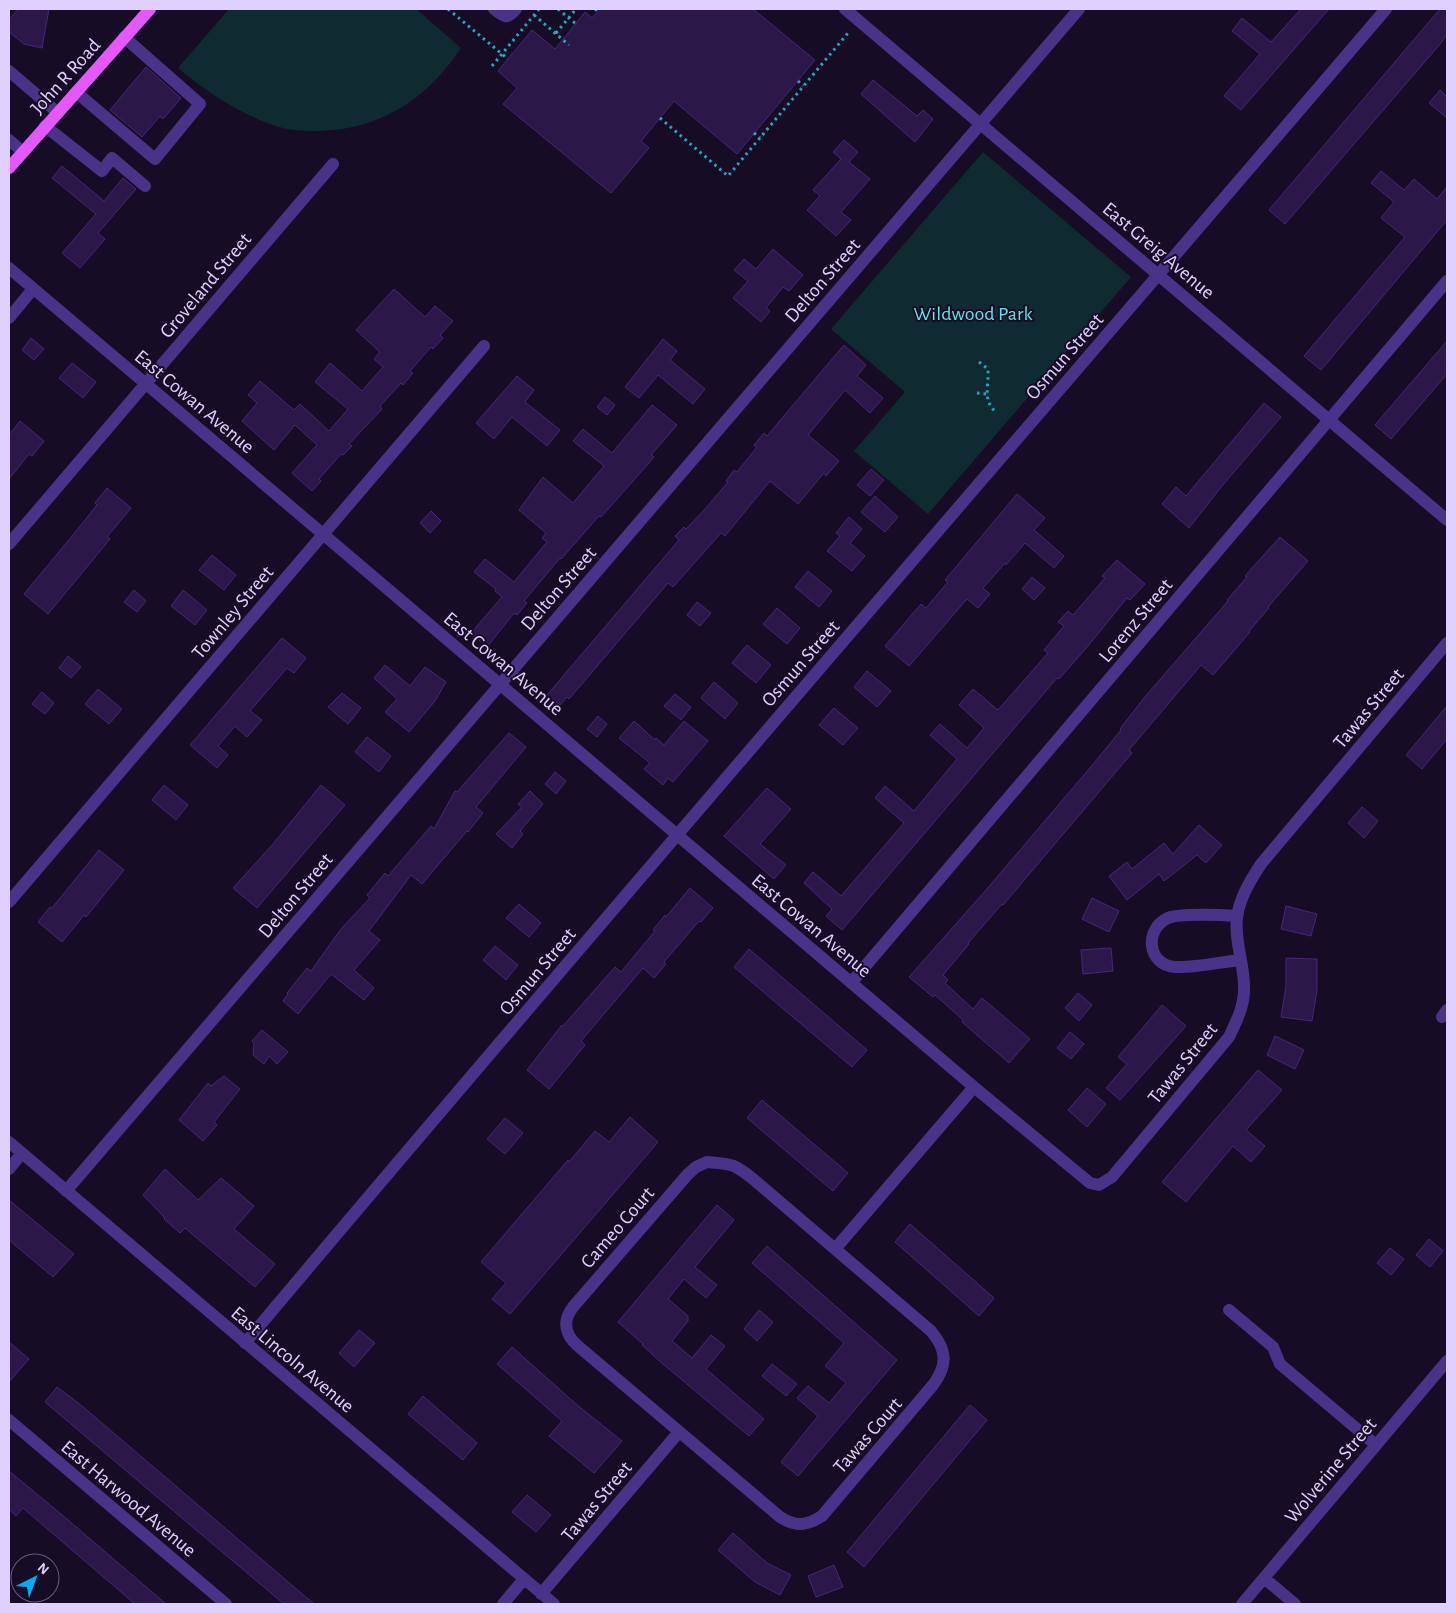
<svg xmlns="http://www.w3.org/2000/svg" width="1456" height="1613" font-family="'Alegreya Sans',sans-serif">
	<rect width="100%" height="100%" fill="#160c25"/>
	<!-- green -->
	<path fill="#0f2a30" d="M229,9H416L461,48C428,98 382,129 320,131C307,131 291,131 279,127C241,115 208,93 178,68Z
		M983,152L1131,277L928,514L854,451L905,392L831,329Z"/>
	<!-- building -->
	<path fill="#2b1748" stroke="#482776" d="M18,9H49L42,48L24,44L9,32V20Z
		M600,9H753L815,60L737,154L674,101L641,141L649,148L611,193L503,104L517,88L498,71L532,30L555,49L585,12L592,18Z
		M1301,9H1329L1241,110L1224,96L1260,54L1232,31L1242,18L1271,42Z
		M1440,9H1447V34L1441,43L1285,224L1269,210Z
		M146,67L181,98L163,119L160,116L142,137L110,110Z
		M873,80L917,116L923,110L933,119L915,142L861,94Z
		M1440,90L1447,97V118L1429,103Z
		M844,140L858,152L849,162L870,179L841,212L851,220L836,236L807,210L820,196L813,190L841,159L833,152Z
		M62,166L104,201L123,178L136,189L98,233L105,239L80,268L62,253L96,214L52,178Z
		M1381,171L1404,190L1414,179L1437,199L1447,187V220L1321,370L1304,356L1405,237L1381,218L1394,202L1371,183Z
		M773,249L803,275L789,291L783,287L766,308L770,311L761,322L733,298L748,281L734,270L744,259L756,269Z
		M394,289L425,317L435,306L453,321L440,335L443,338L433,349L431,347L410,371L413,373L403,385L401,383L380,406L382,409L349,444L352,446L343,455L341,454L319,479L321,481L312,491L292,473L317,445L295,425L274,450L242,421L257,403L248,395L260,381L294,410L300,404L329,431L348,409L315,382L330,363L362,391L383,367L374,359L380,352L356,330Z
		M31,338L44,349L34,360L22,350Z
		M663,339L677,351L670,360L705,389L693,404L658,375L639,398L625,387Z
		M1447,341V374L1391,439L1375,425Z
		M844,345L866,365L857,376L883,398L870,413L845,390L808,435L839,461L826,476L824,473L798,504L770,481L725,536L721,533L673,587L668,583L569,699L567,697L560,705L547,695L679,540L675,536L684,527L686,529L706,508L728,482L726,481L734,470L737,472L757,447L754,445L764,433L767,436Z
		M72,363L96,382L83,398L59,378Z
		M517,376L534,390L525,402L560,430L547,446L512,417L494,439L476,423Z
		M605,397L615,405L607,415L597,407Z
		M1264,403L1281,417L1222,486L1189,528L1162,504L1176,487L1186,496Z
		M652,405L677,425L651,455L654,457L641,472L601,517L599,516L561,559L560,558L524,601L527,603L517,615L514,613L487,647L471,633L502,597L495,591L496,589L474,572L485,559L514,582L547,542L542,538L546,533L519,510L543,477L573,503L604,466L573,441L583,429L612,453Z
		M20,421L44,441L32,456L29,454L9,479V435Z
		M871,469L884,480L870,496L857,485Z
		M107,488L131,508L107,537L110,539L48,614L24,594L73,535L97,505L95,503Z
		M1017,494L1045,518L1034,530L1064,556L1054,568L1025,543L1006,565L1005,563L983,588L990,594L978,608L967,599L909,666L885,646L921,604L926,608L948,582L945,580Z
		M875,496L898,517L885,532L861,512Z
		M431,511L441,521L430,533L420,523Z
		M849,517L862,529L850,543L865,556L852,571L827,551L840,536L836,533Z
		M1280,537L1308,561L1268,607L1269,608L1249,631L1250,632L1213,675L1201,665L1129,750L1132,753L1003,905L1002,904L968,943L969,944L943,975L948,980L945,983L973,1009L982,998L1030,1039L1009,1063L962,1022L963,1020L935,995L933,997L909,977L986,890L1095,762L1121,730L1120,729L1144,698L1228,601L1227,600L1247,577L1245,576Z
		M212,555L236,575L224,590L199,570Z
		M1117,560L1145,584L1130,600L1127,598L1088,646L1059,679L1057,678L842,930L826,916L832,909L804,883L813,872L841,896L904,823L875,798L885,786L914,811L957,759L930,735L940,724L967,748L984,728L959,705L973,689L998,710L1048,653L1044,650L1064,626L1058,622L1068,611L1073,615L1105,578L1102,576Z
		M808,571L832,591L819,607L795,587Z
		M1032,577L1045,588L1034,600L1022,589Z
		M134,590L146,601L137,612L124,602Z
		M183,590L207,610L195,625L171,606Z
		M697,602L711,613L700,626L687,615Z
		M777,608L800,628L787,644L763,624Z
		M282,638L306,658L294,673L287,668L250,711L262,720L247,737L235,726L218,746L228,755L217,768L190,745Z
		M747,645L771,665L756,683L732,663Z
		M68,656L81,667L71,678L59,668Z
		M385,665L410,686L425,667L446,682L435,701L409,732L385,712L397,699L374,678Z
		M867,671L891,691L877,707L854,687Z
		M714,682L738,703L725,719L701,698Z
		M98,689L122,709L109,724L85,704Z
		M42,692L54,703L45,714L32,704Z
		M342,693L361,708L348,724L328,707Z
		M675,694L691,707L681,720L664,706Z
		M1447,706V739L1422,769L1406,755Z
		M834,708L858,728L843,745L819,725Z
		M598,716L607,724L597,737L587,729Z
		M634,721L655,740L656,738L664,745L684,721L708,741L673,782L668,778L663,785L644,769L650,763L619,738Z
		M509,733L526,747L476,807L483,813L468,832L467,831L422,884L411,875L369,931L380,940L354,970L374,988L364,1000L331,974L298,1014L283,1001L288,994L287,993L307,968L311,971L341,929L370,898L367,895L385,873L388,876L431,826L434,829L455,791L457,792Z
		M367,737L391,756L379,772L355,752Z
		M555,772L566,781L556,794L545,784Z
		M164,785L188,805L176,820L152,800Z
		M321,785L345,805L257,908L233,888L273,844Z
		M767,788L791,809L760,844L786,865L774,879L724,836Z
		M530,791L543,804L520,831L523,834L512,848L496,834L522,807L518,804Z
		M1362,807L1378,821L1364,838L1348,823Z
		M1199,825L1222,845L1206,863L1197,855L1164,881L1159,874L1127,900L1109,876L1127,862L1132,869L1164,843L1173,854Z
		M99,850L124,870L86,917L84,915L62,942L38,922L50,907L52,908Z
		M690,888L713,908L701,922L699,921L664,962L666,964L654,978L643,968L581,1041L585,1045L549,1089L527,1070L562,1025L563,1026L615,967L621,972L655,931L653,930L665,915L666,917Z
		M1092,898L1119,911L1109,932L1082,919Z
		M519,904L541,923L529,937L506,918Z
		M1286,906L1317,914L1311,936L1281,929Z
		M495,946L518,965L506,980L483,960Z
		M1111,948L1113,971L1083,974L1081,950Z
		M749,949L867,1050L852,1067L734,967Z
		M1286,958L1317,959V990L1312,1021L1281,1017L1286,986Z
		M1078,993L1092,1005L1079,1021L1065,1008Z
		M1162,1005L1186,1026L1120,1100L1106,1088L1127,1064L1118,1057Z
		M262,1030L288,1052L277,1064L269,1056L264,1064L253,1055L254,1043L252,1041Z
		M1070,1032L1084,1044L1071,1059L1057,1048Z
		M1275,1036L1304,1050L1295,1069L1267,1055Z
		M1258,1070L1282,1090L1246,1130L1265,1146L1251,1162L1233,1146L1186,1202L1162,1182Z
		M224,1076L240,1089L214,1122L217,1125L203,1141L179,1120L208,1083L211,1086Z
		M1087,1088L1106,1104L1087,1127L1068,1110Z
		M762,1100L848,1173L833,1191L747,1118Z
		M630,1117L658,1142L510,1314L492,1299L506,1283L481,1262L568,1160L569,1162L595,1131L609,1142Z
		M505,1118L523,1133L505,1154L487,1139Z
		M165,1169L198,1200L221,1178L254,1206L234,1229L275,1264L255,1287L185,1228L180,1233L164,1219L165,1218L143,1195Z
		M9,1200L74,1254L53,1277L9,1240Z
		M717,1205L734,1220L695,1267L717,1285L706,1298L684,1279L668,1299L688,1316V1321L672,1341L692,1358L711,1335L725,1346L706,1369L764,1419L749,1436L663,1364L642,1345L643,1344L618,1322Z
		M910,1224L994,1298L979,1316L895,1242Z
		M1429,1239L1443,1251L1430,1267L1416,1255Z
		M767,1246L897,1360L798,1476L781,1462L818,1416L797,1398L808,1386L829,1403L846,1383L825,1366L844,1343L752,1263Z
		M1390,1248L1404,1259L1391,1275L1377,1263Z
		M759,1310L773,1322L757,1341L744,1329Z
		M359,1330L375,1343L354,1367L339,1353Z
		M9,1342L29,1359L9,1382Z
		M512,1347L576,1404L622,1441L594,1473L549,1436L562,1421L497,1364Z
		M772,1364L797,1384L786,1396L762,1376Z
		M57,1387L82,1406L314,1604H284L163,1502L45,1402Z
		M423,1396L477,1443L463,1460L408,1414Z
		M970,1405L987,1420L864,1567L847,1552Z
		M9,1471L61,1514L166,1604H135L23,1508L16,1516L9,1509Z
		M527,1495L551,1515L536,1532L512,1512Z
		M733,1533L767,1563L791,1575L780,1595L755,1582L718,1550Z
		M834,1565L843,1587L816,1597L808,1576Z"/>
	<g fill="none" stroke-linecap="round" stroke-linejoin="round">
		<!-- path -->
		<path stroke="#24a7c0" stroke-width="3" stroke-dasharray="2.5 4" stroke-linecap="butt" d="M448,9L508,59
			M558,9L576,24
			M595,9L598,11
			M534,15L569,45
			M556,33L576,9
			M492,66L539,9
			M798,81L803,86
			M660,118L728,176L848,33
			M754,133L760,138
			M979,362L988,369C989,387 982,401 997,413
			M977,393L986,394"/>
		<!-- minor -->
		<path stroke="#493388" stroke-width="12" d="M494,9C505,17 507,20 516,9
			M845,9L1447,520
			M9,71L58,113
			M76,92L155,159L200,104L124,37
			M45,126L102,171L112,158L145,186
			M9,140L23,152
			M9,268L158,394L974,1087L1090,1183L1099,1185L1112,1177L1229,1037C1236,1022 1244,1007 1244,990C1245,965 1234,942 1237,917C1240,897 1250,881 1261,864L1447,643
			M9,318L33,289
			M9,544L333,164
			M9,902L484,346
			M1237,916C1223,915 1180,913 1168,918C1144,929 1147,965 1175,967C1192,968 1222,962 1240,960
			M851,983L1447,281
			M1442,1017L1447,1010
			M9,1142L554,1604
			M707,1162C731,1164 733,1163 753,1179L931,1331C947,1350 948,1365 933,1385L822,1516C806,1526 796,1527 780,1517L578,1346C565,1335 562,1321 573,1307L688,1174L696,1167Z
			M9,1169L22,1153
			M66,1191L1079,9
			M835,1249L974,1087
			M1229,1310L1273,1347L1280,1364L1376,1445
			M245,1343C622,895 1006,454 1386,9
			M9,1420L226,1604
			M1264,1578L1295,1604
			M541,1594L679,1432
			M503,1604L524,1579
			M1242,1604L1447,1361"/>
		<!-- major -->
		<path stroke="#e557ff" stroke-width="12" d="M9,168L150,9"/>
	</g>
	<g text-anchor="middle" stroke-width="4" stroke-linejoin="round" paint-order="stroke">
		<!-- street labels -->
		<g font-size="20" fill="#e0d0ff" stroke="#160c25">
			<text transform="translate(65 76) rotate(-48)" y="7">John R Road</text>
			<text transform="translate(1159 250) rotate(40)" y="7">East Greig Avenue</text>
			<text transform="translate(822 280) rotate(-49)" y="7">Delton Street</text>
			<text transform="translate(205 285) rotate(-50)" y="7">Groveland Street</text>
			<text transform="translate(1064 356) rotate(-49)" y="7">Osmun Street</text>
			<text transform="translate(195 401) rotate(40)" y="7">East Cowan Avenue</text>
			<text transform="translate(558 588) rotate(-49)" y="7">Delton Street</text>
			<text transform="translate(232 612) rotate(-50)" y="7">Townley Street</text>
			<text transform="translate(1135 620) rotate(-50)" y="7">Lorenz Street</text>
			<text transform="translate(504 663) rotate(40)" y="7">East Cowan Avenue</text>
			<text transform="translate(800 663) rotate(-49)" y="7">Osmun Street</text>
			<text transform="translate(1368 708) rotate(-50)" y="7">Tawas Street</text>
			<text transform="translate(295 895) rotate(-50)" y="7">Delton Street</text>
			<text transform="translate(812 925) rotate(40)" y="7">East Cowan Avenue</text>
			<text transform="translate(537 971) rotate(-50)" y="7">Osmun Street</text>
			<text transform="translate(1182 1063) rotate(-51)" y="7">Tawas Street</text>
			<text transform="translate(617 1227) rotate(-49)" y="7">Cameo Court</text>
			<text transform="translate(293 1359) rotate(40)" y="7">East Lincoln Avenue</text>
			<text transform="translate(867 1435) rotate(-49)" y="7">Tawas Court</text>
			<text transform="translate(1330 1470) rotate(-50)" y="7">Wolverine Street</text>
			<text transform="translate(129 1498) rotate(40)" y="7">East Harwood Avenue</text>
			<text transform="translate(596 1501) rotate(-50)" y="7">Tawas Street</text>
		</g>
		<!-- park labels -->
		<g font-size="20" fill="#52eae5" stroke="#160c25">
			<text x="973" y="320">Wildwood Park</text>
		</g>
	</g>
	<!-- border -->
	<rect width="1456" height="1613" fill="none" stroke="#e0d0ff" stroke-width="20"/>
	<!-- north arrow -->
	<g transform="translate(35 1578) rotate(42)"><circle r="24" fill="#160c25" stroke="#675a7c"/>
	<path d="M0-4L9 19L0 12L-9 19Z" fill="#00abfb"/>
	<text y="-8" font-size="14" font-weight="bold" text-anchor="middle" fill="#e0d0ff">N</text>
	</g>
</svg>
